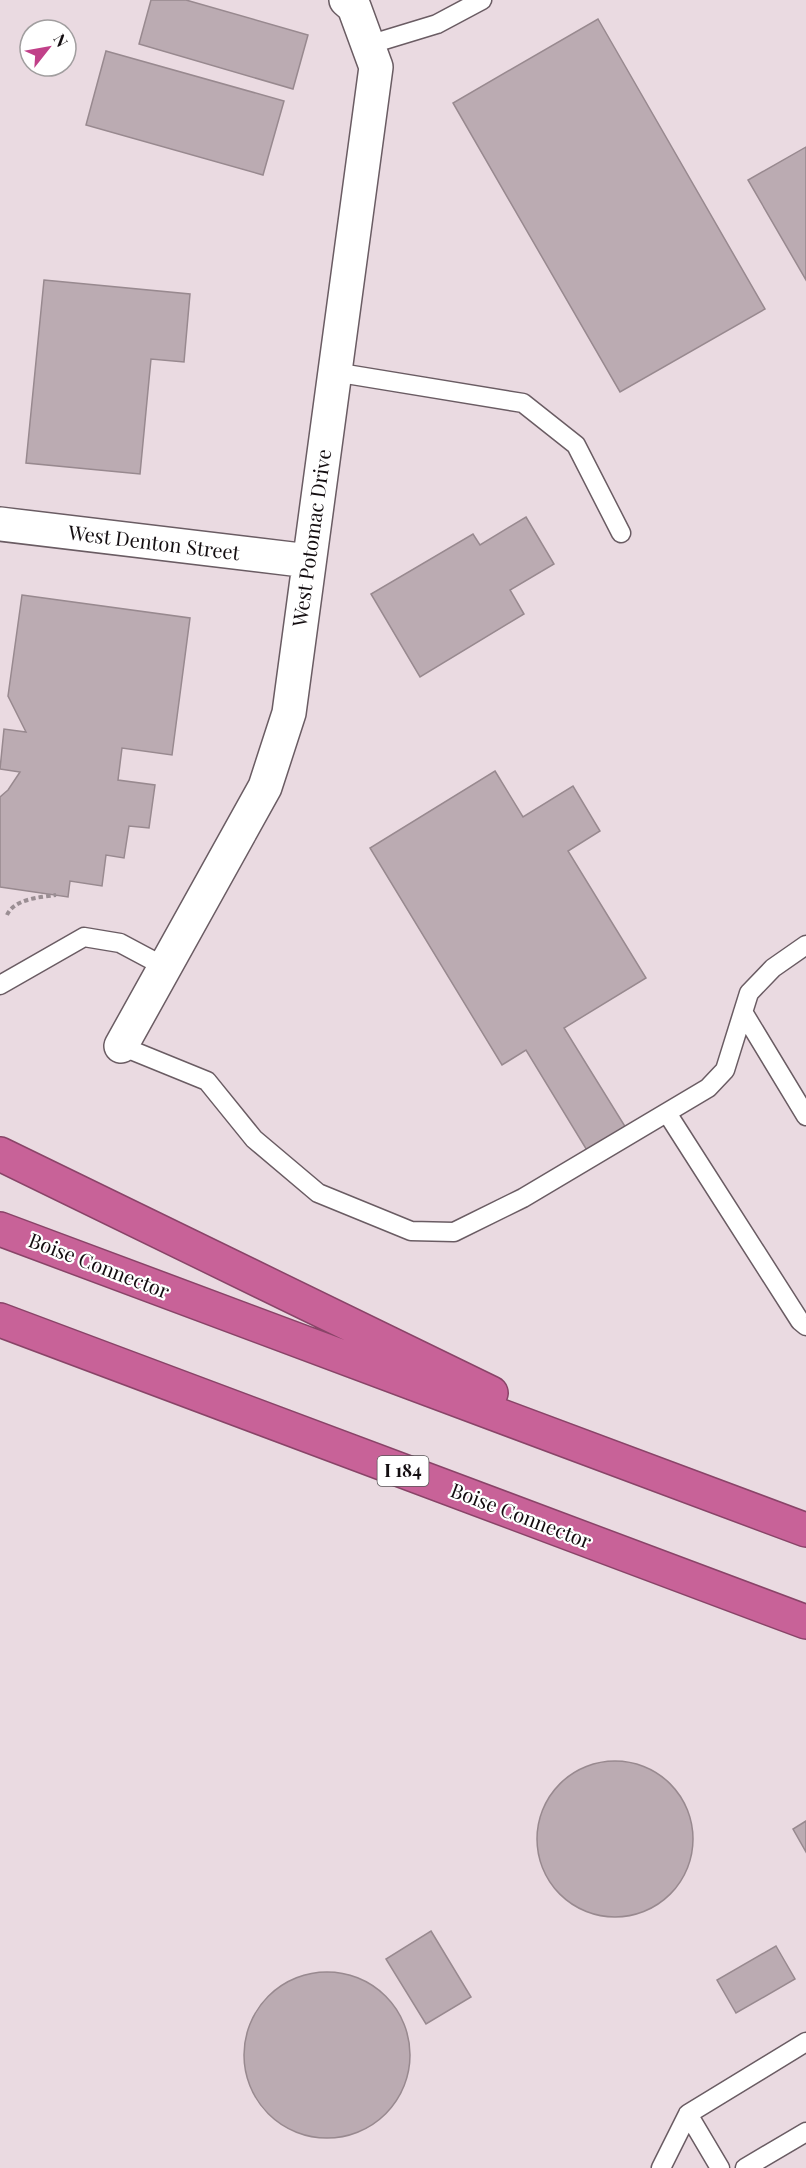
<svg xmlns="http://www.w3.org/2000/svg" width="806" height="2168" font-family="'Playfair Display',serif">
	<rect width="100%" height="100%" fill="#eadae1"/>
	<!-- building -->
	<path fill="#bbabb2" stroke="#98898f" stroke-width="1.5" d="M151,0H186L308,35L293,89L139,44Z
		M598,19L765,309L620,392L453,103Z
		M106,51L284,101L263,175L86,125Z
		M806,147V280L748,180Z
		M44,280L190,294L184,362L151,359L140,474L26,463Z
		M526,517L554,564L510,590L524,614L420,677L371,594L473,534L480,545Z
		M22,595L190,618L172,755L122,748L118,780L155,785L149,828L129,826L124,858L106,855L102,886L70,881L68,897L0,887V797L8,790L20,772L0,769L4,729L26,732L8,696Z
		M495,771L523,817L573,786L600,831L568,851L646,978L564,1028L626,1128L588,1152L526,1050L502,1065L370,848Z
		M537 1839a78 78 0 1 1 156 0a78 78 0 1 1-156 0Z
		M806,1821V1852L793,1829Z
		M431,1931L471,1997L426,2024L386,1959Z
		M776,1946L795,1979L736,2013L717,1980Z
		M244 2055a83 83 0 1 1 166 0a83 83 0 1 1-166 0Z"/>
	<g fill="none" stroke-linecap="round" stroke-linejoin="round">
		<!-- service casing -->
		<g stroke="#6a5c63" stroke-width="21">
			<path id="service" d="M368,45L437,24L482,0
				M334,372L523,403L576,445L621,533
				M0,985L84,937L120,943L165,967
				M743,1012L806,1116
				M121,1046L207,1081L254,1139L318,1193L411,1231L454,1232L523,1198L708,1088L725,1070L749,993L773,968L806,945
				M667,1113L800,1321L806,1326
				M661,2168L688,2114
				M720,2168L688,2114L806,2042
				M745,2168L806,2132"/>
		</g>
		<!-- minor casing -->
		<g stroke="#6a5c63" stroke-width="36">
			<path id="minor" d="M0,524L309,561
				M121,1046L265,787L289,713L376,67L354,7L346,0"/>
		</g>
		<!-- motorway casing -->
		<g stroke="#894468" stroke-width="36">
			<path id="motorway" d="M0,1154L491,1393
				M0,1229L806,1530
				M0,1320L806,1622"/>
		</g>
		<!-- path -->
		<path stroke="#9a8e93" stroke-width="4" stroke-dasharray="4.5 3" stroke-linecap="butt" d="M7,915C14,899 40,897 56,895"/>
		<!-- service -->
		<use href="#service" stroke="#fff" stroke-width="18"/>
		<!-- minor -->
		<use href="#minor" stroke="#fff" stroke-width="33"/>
		<!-- motorway -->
		<use href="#motorway" stroke="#c86298" stroke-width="33"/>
	</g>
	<g text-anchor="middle" stroke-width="4.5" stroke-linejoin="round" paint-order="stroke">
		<!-- shield labels -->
		<rect fill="#fff" stroke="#5a5658" stroke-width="1.5" x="377.5" y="1456" width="51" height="30" rx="4.5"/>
		<g font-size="18" font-weight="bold" fill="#130d10">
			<text x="403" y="1477">I 184</text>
		</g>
		<!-- street labels -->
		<g font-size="20" fill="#130d10" stroke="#fff">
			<text transform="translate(312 538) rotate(-82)" y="7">West Potomac Drive</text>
			<text transform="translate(154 543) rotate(7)" y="7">West Denton Street</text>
			<text transform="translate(99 1266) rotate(21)" y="7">Boise Connector</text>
			<text transform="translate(521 1516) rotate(21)" y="7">Boise Connector</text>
		</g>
	</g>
	<!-- north arrow -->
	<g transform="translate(48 48) rotate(59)"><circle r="28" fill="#ffffff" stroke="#a19e9f" stroke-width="1.5"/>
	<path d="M0-4.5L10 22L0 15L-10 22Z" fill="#c14089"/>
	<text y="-9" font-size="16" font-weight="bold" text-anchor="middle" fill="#130d10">N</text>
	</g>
</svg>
